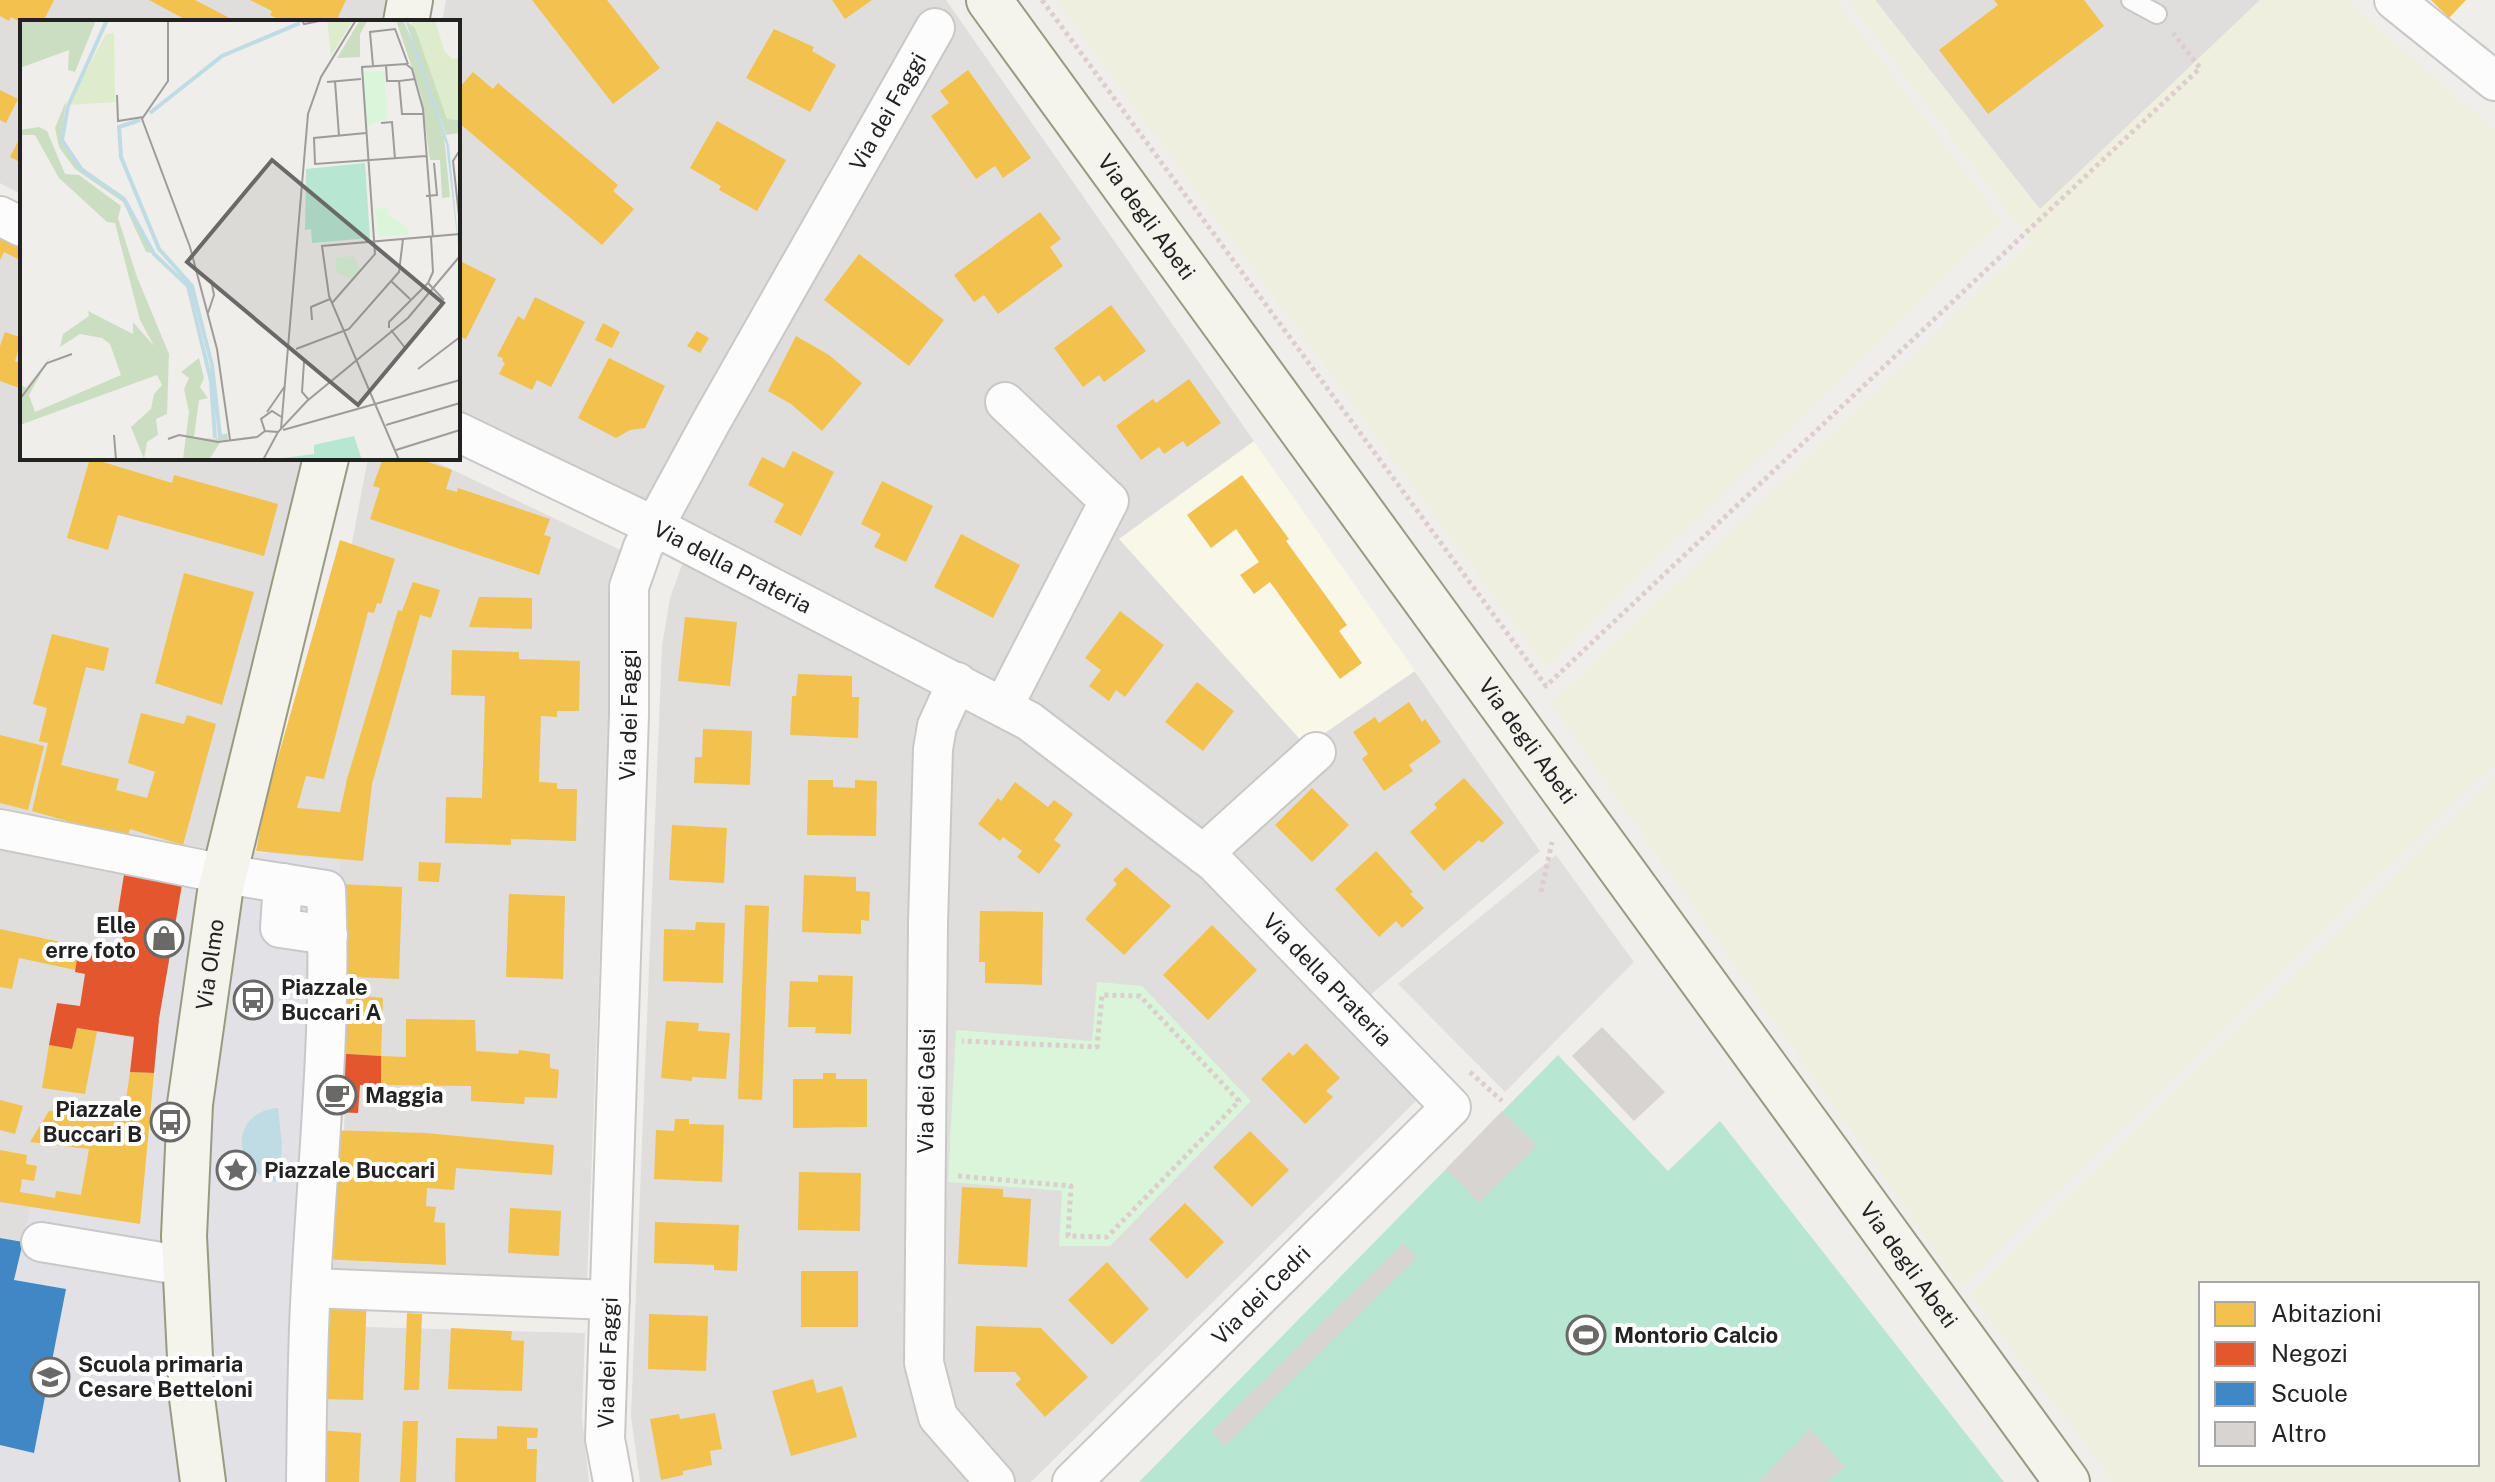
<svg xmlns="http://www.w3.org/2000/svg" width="2495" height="1482" font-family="'Public Sans',sans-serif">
	<rect width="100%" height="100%" fill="#f0eeeb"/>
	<!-- residential -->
	<path fill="#dfdedc" d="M0,0H386L381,22H22V195L0,183Z
		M446,0H946L1540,851L1342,1019L1419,1098L1031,1482H640L631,1416L662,646L670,598L688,548L458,418V22H442Z
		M1875,0H2260L2040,210Z
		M0,239L22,251V458H308L242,737L200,867L174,1482H0Z
		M368,458H428L633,556L612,641L587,1283L332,1276L341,1189L354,924L265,860L341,601Z
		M329,1326L585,1333L582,1417L589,1482H326Z"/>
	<!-- education -->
	<path fill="#f8f7e8" d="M1254,441L1415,671L1306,746L1119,539Z"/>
	<!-- farmland -->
	<path fill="#efefdf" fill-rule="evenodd" d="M1056,0H1836L2002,221L1546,667Z
		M1848,0H1875L2040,209L2260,0H2346L2495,131V763L1961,1287L1551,704L2031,242Z
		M2495,776V1482H2114L1970,1294ZM2477,1284V1464H2201V1284Z"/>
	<!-- park -->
	<path fill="#daf5da" d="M1097,982L1142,986L1251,1101L1110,1246H1059L1062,1191L948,1182L956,1030L1092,1041Z"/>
	<!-- pitch -->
	<path fill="#b7e6d2" d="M1558,1055L1668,1171L1720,1121L2004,1482H1139Z"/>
	<!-- parking -->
	<path fill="#e0dfde" d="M1556,855L1634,962L1505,1092L1398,984Z"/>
	<!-- plaza -->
	<path fill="#e2e1e5" d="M183,845L340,860L312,1482H0V1445L33,1453L66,1289L14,1280L30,1207L140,1223L159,1019L184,873Z"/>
	<!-- water -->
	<path fill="#bfdbe3" d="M278,1108L282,1145L279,1182C230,1174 229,1111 278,1108Z"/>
	<!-- homes -->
	<path fill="#f2c14e" d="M0,0H54L43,22L22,23L11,17L9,21L0,16Z
		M149,0H195L237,22H190Z
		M250,0H346L338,17L341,19L340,22H284L270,15L272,11Z
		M532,0H607L660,68L613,104Z
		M832,0H872L845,19Z
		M1994,0H2084L2104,26L1988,114L1939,50L1998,5Z
		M2431,0H2466L2449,18Z
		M774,29L814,47L812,51L836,65L810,112L746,78Z
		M968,70L1031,158L1003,178L995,166L976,179L931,116L949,103L940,91Z
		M473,72L493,89L498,83L618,185L613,191L634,209L602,245L458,122V89Z
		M0,90L18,99L6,123L0,120Z
		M717,121L786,160L757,211L719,190L721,186L690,168Z
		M22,134V163L10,157Z
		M1040,212L1061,239L1050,247L1063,266L998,314L984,295L974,302L954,275Z
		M0,233L22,244V261L4,252L0,260Z
		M859,254L944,320L909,366L824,300Z
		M458,260L496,279L466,339L458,336Z
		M535,297L585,322L551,387L537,380L532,390L499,374L505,363L502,361L503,358L497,356L518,316L524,320Z
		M1111,305L1146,351L1104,382L1099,375L1083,387L1054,348Z
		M603,323L620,332L612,348L595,340Z
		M697,331L709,338L700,353L687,346Z
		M5,332L22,338L15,361L22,364V389L0,381V346Z
		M796,336L829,355L862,383L822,431L791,404L768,391Z
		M609,358L665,386L645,428L630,430L616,438L578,418Z
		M1189,379L1221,423L1187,447L1183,441L1164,454L1159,447L1141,460L1116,426L1153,399L1156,403Z
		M793,451L834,472L801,536L774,522L784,504L748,485L762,457L784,468Z
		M90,458L172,483L174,475L278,504L264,556L118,515L108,550L67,538Z
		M383,458L403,461L404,458H416L452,470L446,489L457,492L458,488L550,519L544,535L551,537L539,575L370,519L380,488L373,486Z
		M1242,475L1289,539L1286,541L1347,625L1339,631L1362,663L1340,679L1270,582L1254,594L1240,575L1259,562L1236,529L1211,548L1187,515Z
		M882,481L933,506L906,562L874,547L881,534L861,524Z
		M961,534L1020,565L993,618L934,587Z
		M340,540L395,559L381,604L377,603L374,613L368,612L324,779L306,776L297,808L340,812L347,779L398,610L402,611L413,582L440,590L431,618L420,615L372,784L363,861L256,851L265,803Z
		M184,573L254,592L222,705L155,683Z
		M479,597L532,598V629L469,627Z
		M1120,611L1164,645L1125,697L1116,690L1109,701L1089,686L1101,670L1085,658Z
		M685,617L737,622L730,686L678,681Z
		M52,634L109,648L104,671L86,667L61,765L119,779L116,790L147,798L155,772L128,763L141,713L184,724L187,715L216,724L183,845L130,829L127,838L32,811L48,743L39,741L47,708L33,704Z
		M452,650L519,652V659L580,661L579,711H557V717L541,716L539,782L557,783V789H577L576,841L511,839V845L445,843L446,797L482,798L485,696L451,695Z
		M798,674L852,676V697H859L858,738L790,735L792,696H796Z
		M1197,682L1234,711L1203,751L1165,722Z
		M1409,702L1422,722L1425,719L1441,742L1409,765L1413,771L1384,791L1362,759L1368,754L1353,732L1375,717L1379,723Z
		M703,729L752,731L750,785L694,783L695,757H702Z
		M0,735L44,746L28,810L0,803Z
		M1464,778L1504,823L1482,843L1479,840L1444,871L1410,832L1437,808L1434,804Z
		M808,780H833V787L855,788V780L877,781L876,836L807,835Z
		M1015,782L1048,807L1054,800L1073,814L1054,840L1061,845L1039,874L1017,857L1022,851L1003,837L1000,841L978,824L998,798L1001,801Z
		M1312,788L1349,825L1312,862L1275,825Z
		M672,825L727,828L724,883L669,880Z
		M1376,851L1413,892L1410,894L1424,908L1402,928L1396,921L1379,937L1335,889Z
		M419,862L441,863L439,882L418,881Z
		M1126,867L1171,906L1124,955L1085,919L1117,884L1113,880Z
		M804,875L856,877V891L870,892L869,921L861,920V934L802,932Z
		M339,884L402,887L399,979L335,976Z
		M509,894L565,896L563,979L506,977Z
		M745,905L769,906L762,1100L738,1099Z
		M980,911L1043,912L1042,985L985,983V962H979Z
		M696,922L725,923L723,983L663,981L664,929L695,930Z
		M1212,925L1257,970L1208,1020L1163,975Z
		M0,929L79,946L76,970L19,958L12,989L0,987Z
		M818,975L853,976L851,1034L815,1033L816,1027H788L790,981L818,982Z
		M334,993L383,998L381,1056L332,1053Z
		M406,1019L475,1020L476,1051L518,1054L519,1050L550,1054V1068L559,1070L557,1098L525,1097L524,1104L471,1101V1086L381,1085V1056L406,1057Z
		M666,1021L699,1023L698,1031L730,1033L726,1079L692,1077V1081L661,1078Z
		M77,1028L97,1031L85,1094L42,1088L49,1045L72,1049Z
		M1306,1043L1340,1078L1326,1091L1333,1097L1305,1124L1261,1079L1289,1052L1293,1056Z
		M130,1072L154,1073L140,1224L0,1202V1150L27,1155L26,1164L37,1166L34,1181L22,1179L20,1192L55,1198L56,1191L81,1195L89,1149L30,1142L49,1111L123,1119Z
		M823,1073H836V1079H867V1127L793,1128V1079H823Z
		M0,1100L23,1106L15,1134L0,1130Z
		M675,1119H689V1124L724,1125L722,1182L654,1179L656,1130L674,1131Z
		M328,1130L426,1133L554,1145L552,1175L456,1168L454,1190L427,1188L426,1206L436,1207L434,1222L445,1223L446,1265L322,1259Z
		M1250,1131L1289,1170L1252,1207L1213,1167Z
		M799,1172L861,1173L860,1231L798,1230Z
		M962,1187L1003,1189V1197L1031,1199L1027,1267L958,1264Z
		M1185,1203L1224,1242L1187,1279L1149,1239Z
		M510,1208L561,1211L559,1256L508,1253Z
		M655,1222L739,1225L737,1271L714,1270V1265L654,1263Z
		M1107,1262L1149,1309L1112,1345L1068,1300Z
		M801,1271H858V1327H801Z
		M321,1291L367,1293L363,1400L316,1399Z
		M407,1313L422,1314L419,1390H404Z
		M649,1314L708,1316L706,1371L648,1369Z
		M976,1326L1041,1328L1088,1377L1045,1417L1015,1384L1021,1379L1015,1372H974Z
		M451,1328L512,1331L511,1340L524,1341L522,1391L448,1389Z
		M813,1379L817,1393L842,1386L857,1437L791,1456L772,1391Z
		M715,1413L722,1449L710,1451L712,1465L683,1471V1475L661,1480L650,1419L679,1414L680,1419Z
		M403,1421H418L416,1482H400Z
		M497,1426L538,1428L537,1438H527V1449H537L536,1482H455L456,1438L497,1439Z
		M315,1430L361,1433L359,1482H312Z"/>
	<!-- shops -->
	<path fill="#e4572e" d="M125,868L184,873L159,1019L154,1073L130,1072L134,1037L77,1028L72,1049L49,1045L57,1003L80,1006L85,974L75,972L79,946L120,954L123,932L115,931Z
		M332,1053L381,1056V1085H360L358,1113L329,1112Z"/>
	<!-- schools -->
	<path fill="#3f88c5" d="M0,1238L23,1242L14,1280L66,1289L34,1453L0,1445Z"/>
	<!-- building -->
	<path fill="#d7d4d2" d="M1602,1027L1665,1092L1634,1121L1572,1056Z
		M1502,1111L1537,1146L1479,1203L1446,1169Z
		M1403,1243L1417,1258L1225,1446L1211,1432Z
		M1810,1429L1845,1466L1828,1482H1759Z"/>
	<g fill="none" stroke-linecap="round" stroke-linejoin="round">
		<!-- lane casing -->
		<g stroke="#c9c8c7" stroke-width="22">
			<path id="lane" d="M2131,0L2157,14"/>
		</g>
		<!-- street casing -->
		<g stroke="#c9c8c7" stroke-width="42">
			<g id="street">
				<path d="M2394,0L2495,81"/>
				<path d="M0,216L22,227"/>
				<path id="s1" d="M458,432L654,526L1029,721L1215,863L1451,1107L1072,1482"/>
				<path d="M957,682L937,726L933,749L928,923L924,1363L938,1417L995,1482"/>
				<path d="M1003,707L1109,501L1005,402"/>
				<path d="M0,829L224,874L326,890C332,1022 318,1155 311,1286C307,1352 307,1417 306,1482"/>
				<path d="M1203,854L1316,752"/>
				<path d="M283,883L280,928L328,935"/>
				<path d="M41,1242L185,1266"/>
				<path d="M311,1288L610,1300"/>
				<path id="s2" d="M613,1482L605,1439L629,715V587L643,547L711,422L935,28"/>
			</g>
		</g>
		<!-- secondary casing -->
		<g stroke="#999a82" stroke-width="48">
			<g id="secondary">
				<path id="s3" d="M989,0L2067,1482"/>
				<path d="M406,22L410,0"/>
				<path id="s4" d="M203,1482L192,1398L184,1236L190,1104L220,892L326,458"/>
			</g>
		</g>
		<!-- path -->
		<path stroke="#dccecd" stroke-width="5" stroke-dasharray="4 4" stroke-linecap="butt" d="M1042,0L1546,686L2200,68L2173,33
			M1541,892L1552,842
			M1470,1072L1502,1101
			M958,1176L1071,1186L1068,1236L1107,1237L1239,1101L1140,996L1102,995L1097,1047L962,1041"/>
		<!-- lane -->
		<use href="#lane" stroke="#fdfcfc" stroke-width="18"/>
		<!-- street -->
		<use href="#street" stroke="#fdfcfc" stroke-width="38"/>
		<!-- secondary -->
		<use href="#secondary" stroke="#f4f4ed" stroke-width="44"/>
	</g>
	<!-- icons -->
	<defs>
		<g id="shop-ring" transform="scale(2)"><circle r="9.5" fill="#fff" stroke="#6a6968" stroke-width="1.5"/><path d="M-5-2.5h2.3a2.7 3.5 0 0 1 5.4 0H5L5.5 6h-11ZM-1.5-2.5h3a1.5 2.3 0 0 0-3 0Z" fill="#6a6968"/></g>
		<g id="bus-ring" transform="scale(2)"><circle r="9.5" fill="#fff" stroke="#6a6968" stroke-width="1.5"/><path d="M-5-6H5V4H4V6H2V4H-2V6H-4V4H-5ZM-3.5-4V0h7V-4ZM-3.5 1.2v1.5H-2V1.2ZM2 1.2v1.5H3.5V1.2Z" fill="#6a6968"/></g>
		<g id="cafe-ring" transform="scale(2)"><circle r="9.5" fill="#fff" stroke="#6a6968" stroke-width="1.5"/><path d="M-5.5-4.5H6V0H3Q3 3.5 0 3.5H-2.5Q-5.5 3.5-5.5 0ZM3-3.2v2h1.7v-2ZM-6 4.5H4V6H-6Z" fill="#6a6968"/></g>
		<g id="sight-ring" transform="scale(2)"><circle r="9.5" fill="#fff" stroke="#6a6968" stroke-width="1.5"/><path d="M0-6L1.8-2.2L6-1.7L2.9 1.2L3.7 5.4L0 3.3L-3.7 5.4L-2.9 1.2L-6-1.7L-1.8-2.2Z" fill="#6a6968"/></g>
		<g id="stadium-ring" transform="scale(2)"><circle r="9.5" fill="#fff" stroke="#6a6968" stroke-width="1.5"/><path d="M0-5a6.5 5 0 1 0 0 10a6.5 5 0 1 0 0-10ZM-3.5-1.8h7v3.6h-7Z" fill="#6a6968"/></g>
		<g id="school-ring" transform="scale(2)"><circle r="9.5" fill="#fff" stroke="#6a6968" stroke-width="1.5"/><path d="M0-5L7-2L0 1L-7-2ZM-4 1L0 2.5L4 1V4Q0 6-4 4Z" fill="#6a6968"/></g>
	</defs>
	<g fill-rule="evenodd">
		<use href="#shop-ring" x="164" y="938"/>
		<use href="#bus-ring" x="253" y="1000"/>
		<use href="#cafe-ring" x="337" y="1095"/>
		<use href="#bus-ring" x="170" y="1122"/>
		<use href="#sight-ring" x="236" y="1170"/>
		<use href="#stadium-ring" x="1586" y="1335"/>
		<use href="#school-ring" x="50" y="1377"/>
	</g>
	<g text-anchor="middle" stroke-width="8" stroke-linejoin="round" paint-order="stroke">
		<!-- street labels -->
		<g font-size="22" fill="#222" stroke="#fff">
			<text dy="8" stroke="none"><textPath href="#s2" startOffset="1438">Via dei Faggi</textPath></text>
			<text dy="8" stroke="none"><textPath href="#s3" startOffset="268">Via degli Abeti</textPath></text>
			<text dy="8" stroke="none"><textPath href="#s1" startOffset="306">Via della Prateria</textPath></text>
			<text dy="8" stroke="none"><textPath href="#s2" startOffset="768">Via dei Faggi</textPath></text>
			<text dy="8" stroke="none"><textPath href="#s3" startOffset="916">Via degli Abeti</textPath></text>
			<text dy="8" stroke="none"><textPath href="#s4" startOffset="520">Via Olmo</textPath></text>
			<text dy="8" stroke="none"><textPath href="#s1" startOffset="1036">Via della Prateria</textPath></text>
			<text transform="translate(926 1091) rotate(-89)" y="8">Via dei Gelsi</text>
			<text dy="8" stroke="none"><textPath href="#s3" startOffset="1564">Via degli Abeti</textPath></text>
			<text transform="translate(1261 1295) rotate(-45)" y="8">Via dei Cedri</text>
			<text dy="8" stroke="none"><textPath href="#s2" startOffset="120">Via dei Faggi</textPath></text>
		</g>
		<!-- poi labels -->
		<g font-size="22" font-weight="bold" fill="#222" stroke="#fff" text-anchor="start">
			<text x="136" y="933" text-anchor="end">Elle<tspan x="136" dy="25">erre foto</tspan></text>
			<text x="281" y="995">Piazzale<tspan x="281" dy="25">Buccari A</tspan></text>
			<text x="365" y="1103">Maggia</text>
			<text x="142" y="1117" text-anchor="end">Piazzale<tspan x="142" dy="25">Buccari B</tspan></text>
			<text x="264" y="1178">Piazzale Buccari</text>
			<text x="1614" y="1343">Montorio Calcio</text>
			<text x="78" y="1372">Scuola primaria<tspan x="78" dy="25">Cesare Betteloni</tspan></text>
		</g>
	</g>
	<!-- overview -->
	<g transform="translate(20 20)">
		<rect width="440" height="440" fill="#f0eeeb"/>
		<path d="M307,0H333L311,36ZM390,0H415L424,30L432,39L440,38V100L427,99ZM94,13L95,82L48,85L86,14Z" fill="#ddeccb"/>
		<path d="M6,0H76L55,52L48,50L49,30L0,48V4ZM340,0H348L340,14V37L317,38ZM376,0H383L424,116L430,177L422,178L420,140H410L401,75ZM385,0L395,8L427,99L440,100V113L426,115ZM46,81L41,119L58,144L108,182L132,233L126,232L103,182L55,149L39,127L35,108ZM19,107L27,111L45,154L59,155L101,186L98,198L117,257L149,334L147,394L136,399L138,415L127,422L124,439L111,407L131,389L134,374L142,365L137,355L0,405V364L6,368L30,337L9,375L15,392L101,355L90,324L82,318L60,314L40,327L43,314L69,296L68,291L113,314V302L134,326L120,300L95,203L87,202L39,158L15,115H0V110ZM179,338L184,358L180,367L188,378L179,380L174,417L195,419L207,413L208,420L201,421L189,440L163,439L169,392L164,369L169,358L161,352Z" fill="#cbdec1"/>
		<path d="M364,51L367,98L347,107L343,52ZM367,188L368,195L388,208V215L359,216L355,189ZM333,236L341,250L332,260L316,252V238Z" fill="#daf5da"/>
		<path d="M345,143L350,218L292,223L291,209L285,210L286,149ZM334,416L342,440H248L294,434V425Z" fill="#b7e6d2"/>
		<path d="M383,0L397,31L429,125L440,241L426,124Z" fill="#bfdbe3"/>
		<path fill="none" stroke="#bfdbe3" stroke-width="4" d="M87,0L48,86L42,120L62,150L104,179L134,234L168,266L191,361L195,418M130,93L202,36L280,3M120,100L99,107L101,137L139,229L172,266L192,345L200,416L206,417"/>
		<path fill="none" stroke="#9e9c9b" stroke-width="2" d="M148,0V61L122,99L170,227L197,329L210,420M282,0L284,4L304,0M366,45L367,61H379M353,46L350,12L375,9L388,44M395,59L379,61L382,94H403M315,61L319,116M307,62L341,59M97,75L98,101L123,97M361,103L372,102L375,139M346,113L294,118L295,144L406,136M440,130L433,141L440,205M406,176L417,175L414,143M411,217L413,252L408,263L424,280M371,261L390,279M312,283L355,234L342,47L386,44L392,49L403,89L413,217M188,293L194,275L191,260M292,300L291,287L310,279M369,308V302L408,263M371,310L386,329M276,329L329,309L379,252L383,219M284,342L282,372L289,380M398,349L440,317M0,379L27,343L52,334M247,392L265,366M366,405L440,383M261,409L288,94L301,57L336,0M263,410L440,360M258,412L245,411L241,399L252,391L263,398M94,415L96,440M148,419L159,415L198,422L237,417L245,411M376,430L440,410M243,440L258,412L287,381L388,298L440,236M379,440L309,276L302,226L440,214"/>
		<path fill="#6a6968" fill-opacity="0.15" stroke="#6a6968" stroke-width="4" d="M252,140L423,283L338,385L167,242Z"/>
		<rect width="440" height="440" fill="none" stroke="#222" stroke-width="4"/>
	</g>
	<!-- legend -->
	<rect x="2199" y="1282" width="280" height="184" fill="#ffffff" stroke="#a7a7a7" stroke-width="2"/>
	<rect x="2215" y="1302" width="40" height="24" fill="#f2c14e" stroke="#a7a7a7" stroke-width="2"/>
	<text x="2271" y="1322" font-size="24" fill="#222222">Abitazioni</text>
	<rect x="2215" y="1342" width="40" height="24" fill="#e4572e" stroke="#a7a7a7" stroke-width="2"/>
	<text x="2271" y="1362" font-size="24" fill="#222222">Negozi</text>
	<rect x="2215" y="1382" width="40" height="24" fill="#3f88c5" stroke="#a7a7a7" stroke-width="2"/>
	<text x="2271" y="1402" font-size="24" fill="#222222">Scuole</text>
	<rect x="2215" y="1422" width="40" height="24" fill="#d7d4d2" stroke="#a7a7a7" stroke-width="2"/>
	<text x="2271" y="1442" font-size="24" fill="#222222">Altro</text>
</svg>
